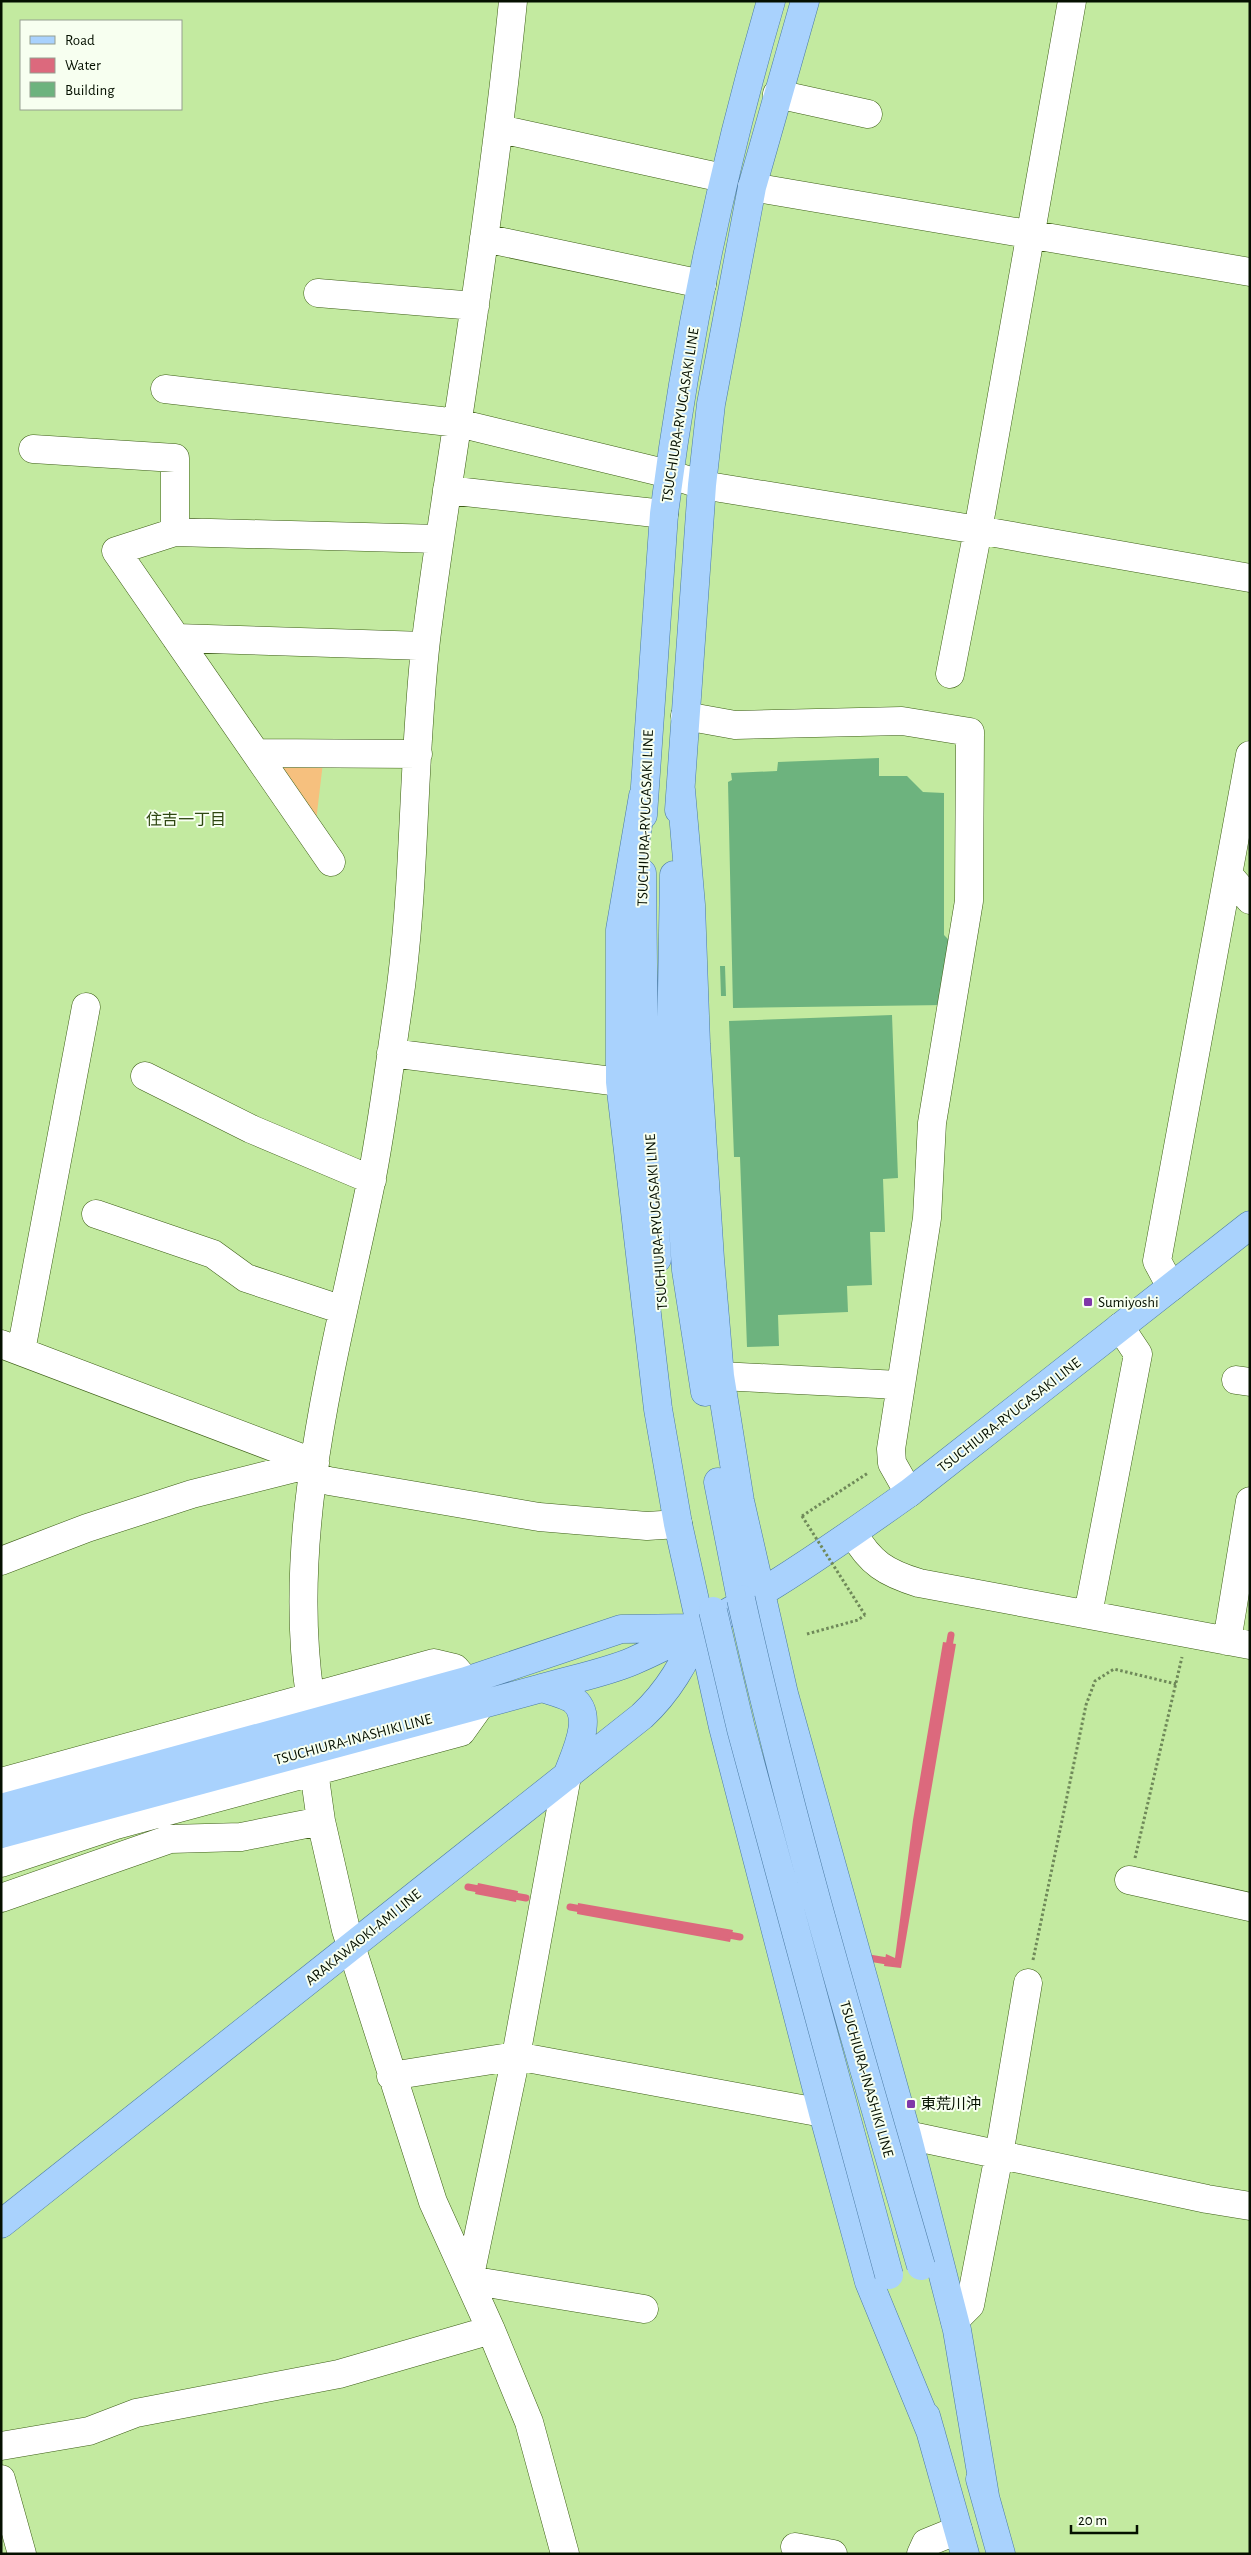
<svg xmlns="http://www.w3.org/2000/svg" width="1251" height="2555" font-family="'Alegreya Sans','Noto Sans JP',sans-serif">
	<rect width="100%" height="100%" fill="#c3eaa0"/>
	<!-- green -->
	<path fill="#f6c07e" d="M256,753L324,754L314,838Z"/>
	<!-- water -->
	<path fill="#dc697d" d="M943,1642L956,1644L901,1968L884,1966L886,1954L895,1958L913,1820Z
		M478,1883L518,1891L516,1902L475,1894Z
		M578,1903L733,1930L730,1942L577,1914Z"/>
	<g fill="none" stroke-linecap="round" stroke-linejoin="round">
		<!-- stream -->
		<path stroke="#dc697d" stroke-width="7" d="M948,1652L951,1635
			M468,1887L484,1890
			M509,1895L526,1898
			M570,1907L587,1910
			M723,1934L740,1937
			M869,1958L893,1962"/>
	</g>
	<!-- building -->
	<path fill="#6db37e" d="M879,758V776H907L923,792L944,793V935L958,949L945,1005L733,1008L728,782L732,780L731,773L777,771L778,762Z
		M720,966H725L726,996H721Z
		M892,1015L898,1178L883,1179L885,1232H870L872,1285L847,1286L848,1312L778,1315L779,1346L747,1347L740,1157H734L729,1021Z"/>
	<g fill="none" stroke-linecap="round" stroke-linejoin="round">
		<!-- minor casing -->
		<g stroke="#3d5e16" stroke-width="29">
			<path id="minor" d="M777,94L868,114
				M500,129L723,178
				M752,187L1250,272
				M484,238L702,284
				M318,293L475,306
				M165,389L458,423L669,474L702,485L978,530L1250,578
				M33,449L175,458V532
				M447,490L664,514
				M176,638L425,646
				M950,674L978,530L1072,1
				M685,716L735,725L902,721L970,732L969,901L932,1123L927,1218L891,1449L892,1463L909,1493
				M256,753L418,754
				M331,862L116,551L175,532L439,539
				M1228,874L1250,900
				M391,1053L620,1082
				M145,1076L251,1129L372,1180
				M96,1214L213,1254L246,1278L343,1310
				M1171,1287L1157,1261L1250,755
				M1,1344L315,1463
				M21,1351L86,1007
				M720,1376L899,1385
				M1236,1380L1250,1382
				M313,1476L329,1481L539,1517L647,1526L678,1524
				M853,1533C870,1563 886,1573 919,1583L1250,1645
				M1,1561L87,1528L192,1494L315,1463
				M1088,1614L1138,1354L1120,1327
				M1227,1641L1250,1501
				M310,1696C285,1528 336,1351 370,1187C382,1128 389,1068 398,1008C416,887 412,762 426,640C435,566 447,493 458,419C479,280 499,141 513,1
				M314,1771L321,1821
				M1,1782L434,1663L455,1668L466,1681
				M1,1863L116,1825L461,1732L481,1704
				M1129,1880L1250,1907
				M1,1898L170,1839L241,1837L321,1821L346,1930L433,2202L491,2330L529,2422L565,2554
				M391,2076L516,2056L823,2113
				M907,2135L1207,2199L1250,2206
				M469,2280L516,2056L567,1776
				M469,2280L644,2309
				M955,2320L970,2305L999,2155L1028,1983
				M1,2446L89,2431L136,2413L339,2374L491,2330
				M1,2479L22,2554
				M795,2547L833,2554
				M921,2554L926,2543L958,2530"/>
		</g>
		<!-- major casing -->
		<g stroke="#4b7ba4" stroke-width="29">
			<path id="major" d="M681,790L691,905L696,1044L710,1259L720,1376L740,1501L784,1694L907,2135L957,2330L985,2496
				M643,796L620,930V1082L658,1409L678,1524L723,1727L823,2113L869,2282L931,2433
				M679,810L702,485L711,404L752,187L805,1
				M643,815L664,514C686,340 722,169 771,1
				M642,873L644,1054L657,1259
				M674,875L671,1051L686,1270L705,1392
				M718,1482L741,1599
				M542,1688C551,1691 564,1694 572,1699C596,1715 574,1756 567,1776
				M1,1808L466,1681L621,1629L693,1628
				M1,1834L542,1688C572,1679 605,1673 633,1661C732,1617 822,1555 909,1493L1250,1225
				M1,2224L642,1716C669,1691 685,1662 700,1628
				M926,2416L965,2554
				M980,2479L1001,2554"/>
		</g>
		<!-- path -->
		<path stroke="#6f8959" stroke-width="3" stroke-dasharray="2.5 2.5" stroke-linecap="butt" d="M802,1516L868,1473
			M807,1634L858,1620L865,1615
			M1135,1858L1182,1657
			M1033,1960L1086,1705L1095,1681L1114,1669L1176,1684"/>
		<!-- minor -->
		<use href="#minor" stroke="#fff" stroke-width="28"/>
		<!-- major -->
		<use href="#major" stroke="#a9d2fd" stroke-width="28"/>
		<!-- major-bridge casing -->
		<g stroke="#4b7ba4" stroke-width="29" stroke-linecap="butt">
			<path id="major-bridge" d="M741,1599C791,1824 857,2045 921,2266
				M713,1611L741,1729L889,2275"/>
		</g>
		<!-- path-bridge -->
		<path stroke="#6f8959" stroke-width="3" stroke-dasharray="2.5 2.5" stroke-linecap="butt" d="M802,1516L865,1615"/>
		<!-- major-bridge -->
		<use href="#major-bridge" stroke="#a9d2fd" stroke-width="28"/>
	</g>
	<!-- markers -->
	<g fill="#8037a9" stroke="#f7fff0" stroke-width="2">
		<rect x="1083" y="1297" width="10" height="10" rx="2.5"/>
		<rect x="906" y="2099" width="10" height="10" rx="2.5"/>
	</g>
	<g text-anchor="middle" stroke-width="4" stroke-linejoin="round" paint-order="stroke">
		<!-- street labels -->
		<g font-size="15" fill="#051000" stroke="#f7fff0">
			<text transform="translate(680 415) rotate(-81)" y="5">TSUCHIURA-RYUGASAKI LINE</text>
			<text transform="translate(645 818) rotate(-88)" y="5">TSUCHIURA-RYUGASAKI LINE</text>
			<text transform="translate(656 1222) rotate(-94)" y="5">TSUCHIURA-RYUGASAKI LINE</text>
			<text transform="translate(1009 1415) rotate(-38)" y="5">TSUCHIURA-RYUGASAKI LINE</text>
			<text transform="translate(353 1739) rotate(-15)" y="5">TSUCHIURA-INASHIKI LINE</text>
			<text transform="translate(363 1937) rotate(-39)" y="5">ARAKAWAOKI-AMI LINE</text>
			<text transform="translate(867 2079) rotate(74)" y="5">TSUCHIURA-INASHIKI LINE</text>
		</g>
		<!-- poi labels -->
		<g font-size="15" fill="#051000" stroke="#f7fff0" text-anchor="start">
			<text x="1098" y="1307">Sumiyoshi</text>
			<text x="921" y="2109">東荒川沖</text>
		</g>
		<!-- neighbourhood labels -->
		<g font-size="16" fill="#2d4610" stroke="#f7fff0">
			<text x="186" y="825">住吉一丁目</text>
		</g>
	</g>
	<!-- border -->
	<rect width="1251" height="2555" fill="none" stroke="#051000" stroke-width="5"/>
	<!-- legend -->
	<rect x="20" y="20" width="162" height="90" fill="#f7fff0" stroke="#969f90"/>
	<rect x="30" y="36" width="25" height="8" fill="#a9d2fd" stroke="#969f90"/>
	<text x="65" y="45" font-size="15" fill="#051000">Road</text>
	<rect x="30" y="58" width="25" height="15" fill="#dc697d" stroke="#969f90"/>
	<text x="65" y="70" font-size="15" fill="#051000">Water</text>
	<rect x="30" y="82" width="25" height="15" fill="#6db37e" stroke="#969f90"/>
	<text x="65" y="95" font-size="15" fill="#051000">Building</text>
	<!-- scale -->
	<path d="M1071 2525v8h66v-8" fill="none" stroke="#051000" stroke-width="2.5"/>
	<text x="1078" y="2525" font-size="15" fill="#051000" stroke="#f7fff0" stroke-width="4" paint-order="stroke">20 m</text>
</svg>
